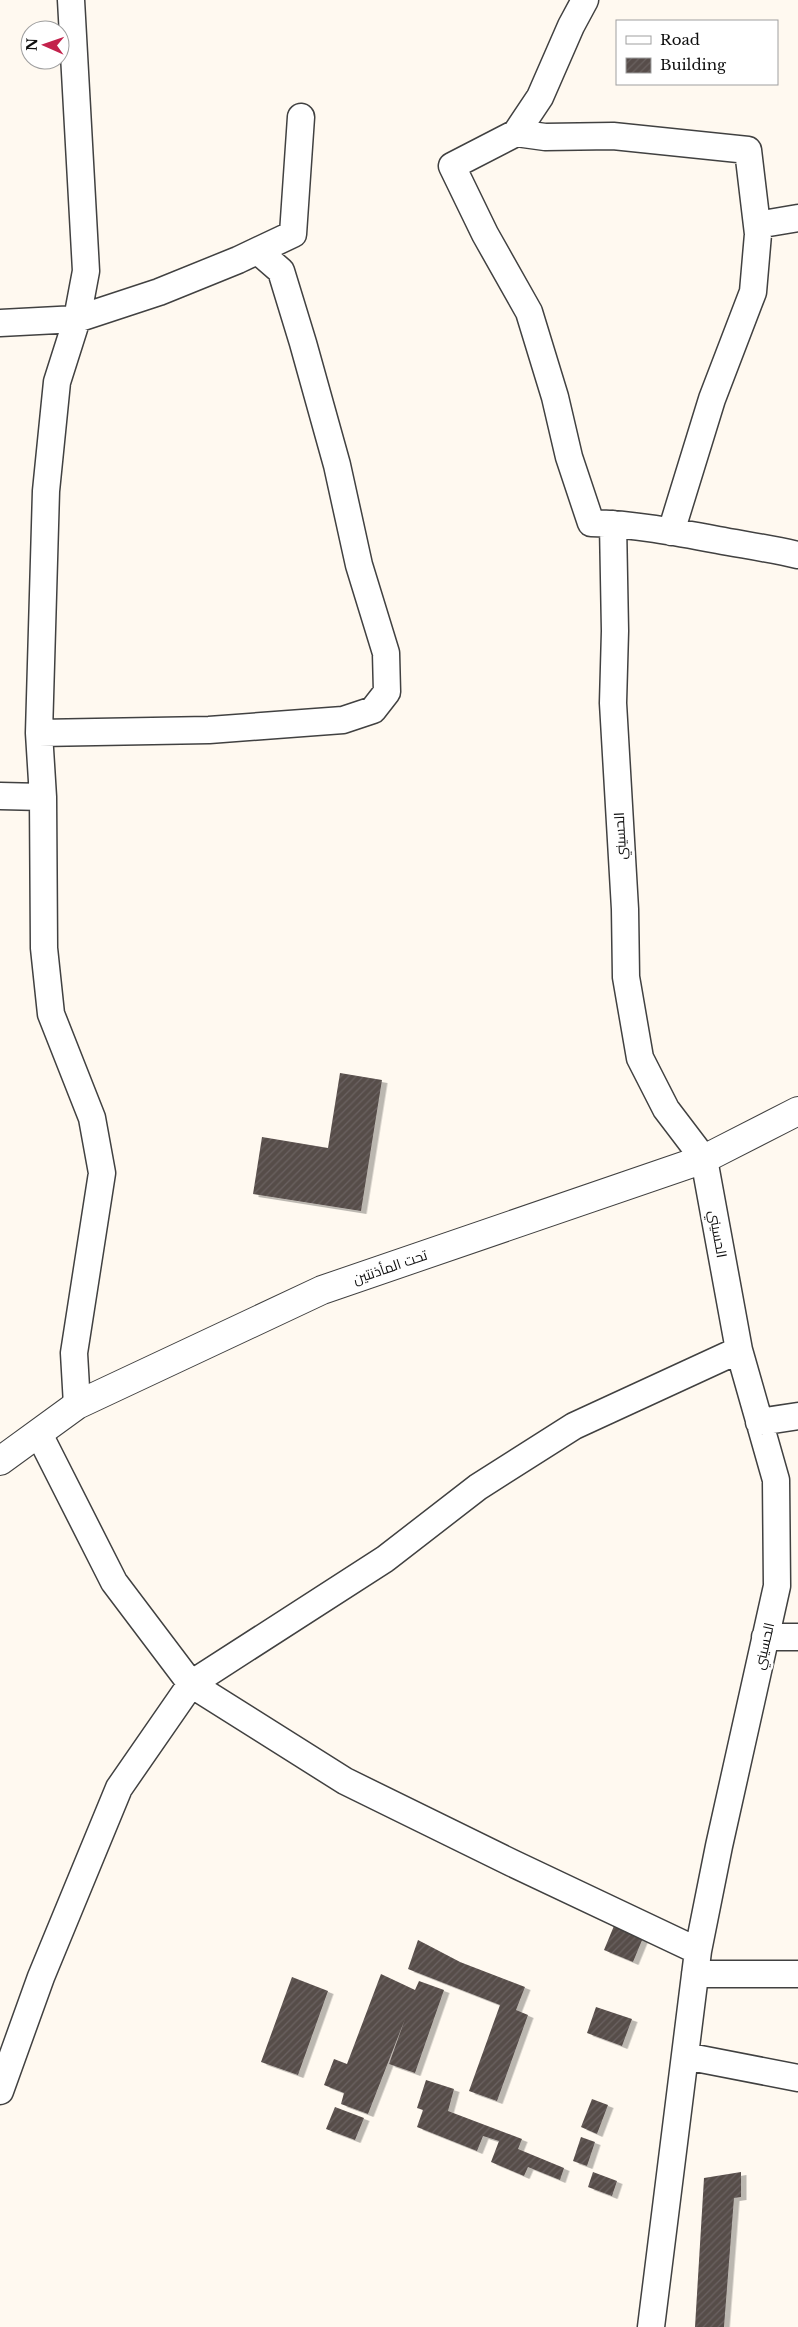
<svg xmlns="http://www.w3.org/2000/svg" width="798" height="2327" font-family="'Libre Baskerville',Cairo,serif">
	<defs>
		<pattern id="building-hatch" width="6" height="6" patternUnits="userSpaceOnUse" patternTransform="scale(1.25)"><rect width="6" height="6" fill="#574d4a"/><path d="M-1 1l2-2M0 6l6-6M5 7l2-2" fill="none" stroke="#6a6260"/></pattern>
		<filter id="shadow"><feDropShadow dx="5.5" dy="3" stdDeviation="0" flood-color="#0004"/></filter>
	</defs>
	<rect width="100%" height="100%" fill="#fff9f0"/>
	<!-- building -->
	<path fill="url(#building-hatch)" filter="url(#shadow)" d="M340,1073L382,1080L361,1211L253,1194L262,1137L328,1148Z
		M616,1921L645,1933L633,1962L604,1950Z
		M418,1940L460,1962L525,1987L516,2010L528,2015L497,2101L469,2091L500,2005L408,1969Z
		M381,1974L415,1990L419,1981L444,1990L415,2073L389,2064L405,2019L368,2114L341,2104L344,2093L324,2085L334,2059L347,2064Z
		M292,1977L328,1991L298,2075L261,2062Z
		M596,2007L632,2019L622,2046L587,2033Z
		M426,2080L454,2089L448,2111L522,2139L518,2149L564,2168L560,2180L528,2167L524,2176L491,2162L499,2141L483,2136L477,2151L417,2127L423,2110L417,2108Z
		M592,2099L608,2105L597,2134L581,2127Z
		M335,2107L364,2118L355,2140L326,2129Z
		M581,2137L595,2142L587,2166L573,2161Z
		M593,2172L617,2181L612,2196L588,2187Z
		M741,2172V2197L734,2198L724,2327H695L704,2178Z"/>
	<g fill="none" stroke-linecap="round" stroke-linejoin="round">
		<!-- minor casing -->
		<g stroke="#414141" stroke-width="29">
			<path id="minor" d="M71,0L86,271L77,319L57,382L46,491L39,733L43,797L44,948L51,1014L92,1118L102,1173L74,1353L77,1405
				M516,133L540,97L571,26L585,0
				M757,225L798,218
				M0,323L77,319L159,292L238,260L293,234L301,117
				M613,524L615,631L613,703L625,909L626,977L640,1058L666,1109L704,1159L739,1350L776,1480L777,1586L719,1846L698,1951L651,2327
				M671,532L712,399L753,292L758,234L748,150L613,136L545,137L516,133L452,166L485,234L529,312L555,397L569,457L591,523C633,524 676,532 718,540C745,545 772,549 798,555
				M39,733L209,730L343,720L373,710L387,692L386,653L359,565L337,465L303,343L281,271L258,251
				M0,796L43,797
				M759,1422L798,1416
				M39,1434L114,1582L191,1684L345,1781L512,1863L698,1951
				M765,1637H798
				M695,1974H798
				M685,2056L798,2078
				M0,2091L41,1977L119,1788L191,1684L385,1559L478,1487L574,1426L739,1350"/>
		</g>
		<!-- tertiary casing -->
		<g stroke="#414141" stroke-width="30">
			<path id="tertiary" d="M0,1461L77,1405L322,1290L704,1159L798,1111"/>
		</g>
		<!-- minor -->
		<use href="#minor" stroke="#fff" stroke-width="26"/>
		<!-- tertiary -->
		<use href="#tertiary" stroke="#fff" stroke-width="28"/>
	</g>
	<g text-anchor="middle" stroke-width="5" stroke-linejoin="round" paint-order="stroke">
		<!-- street labels -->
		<g font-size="14" fill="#0e0e0e" stroke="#fff">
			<text transform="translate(620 836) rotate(-93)" y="5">الحسيني</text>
			<text transform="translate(718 1234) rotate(80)" y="5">الحسيني</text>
			<text transform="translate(390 1267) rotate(-19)" y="5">تحت المأذنتين</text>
			<text transform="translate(764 1646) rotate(-77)" y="5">الحسيني</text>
		</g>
	</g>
	<!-- legend -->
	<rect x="616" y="20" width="162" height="65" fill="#ffffff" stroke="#9f9f9f"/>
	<rect x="626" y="36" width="25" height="8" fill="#ffffff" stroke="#9f9f9f"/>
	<text x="660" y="45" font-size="15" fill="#0e0e0e">Road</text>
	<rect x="626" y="58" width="25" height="15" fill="url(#building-hatch)" stroke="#9f9f9f"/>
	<text x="660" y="70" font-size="15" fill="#0e0e0e">Building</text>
	<!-- north arrow -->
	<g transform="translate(45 45) rotate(272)"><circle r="24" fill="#ffffff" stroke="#9f9f9f"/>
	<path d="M0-4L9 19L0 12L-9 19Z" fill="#c3224c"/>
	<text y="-8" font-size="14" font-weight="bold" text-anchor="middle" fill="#0e0e0e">N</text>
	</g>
</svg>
